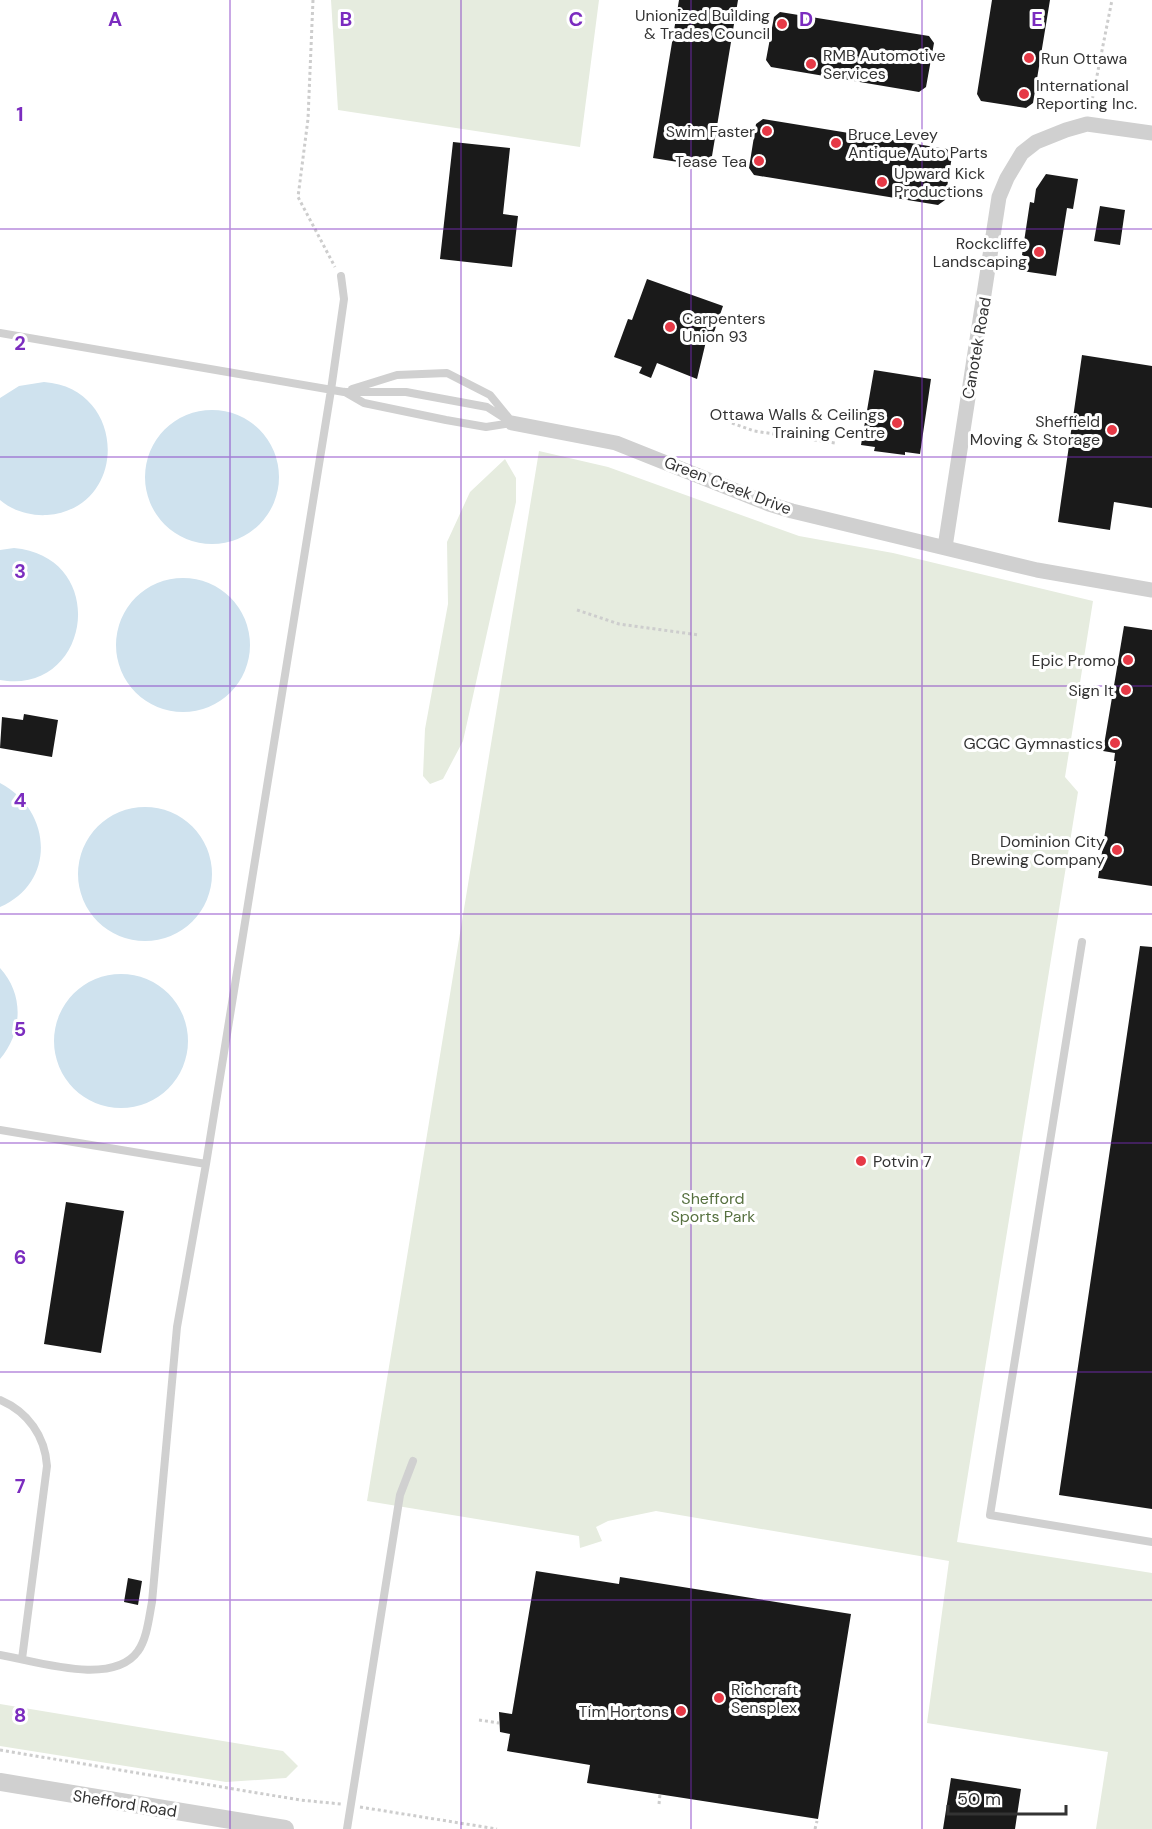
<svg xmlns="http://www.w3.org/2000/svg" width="1152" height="1829" font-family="'DM Sans',sans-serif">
	<rect width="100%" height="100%" fill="#fff"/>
	<!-- green -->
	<path fill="#e6ecdf" d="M331,0H599L580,147L338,110Z
		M539,451L608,467L799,536L893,553L1093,601L1065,777L1078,792L957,1542L1152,1573V1829H1096L1108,1752L927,1723L949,1561L656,1511L608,1521L596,1527L602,1541L580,1548L579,1536L367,1501Z
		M505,459L516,478V502L463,741L443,779L430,784L423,776L425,729L448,604L447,542L470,492Z
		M0,1704L283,1751L298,1766L286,1778L226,1782L0,1746Z"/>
	<!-- water -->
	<path fill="#cfe2ee" d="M44,382C128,388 129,509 47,515C30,516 13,511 0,500V398L19,386Z
		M145 477a67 67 0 1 1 134 0a67 67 0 1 1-134 0Z
		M14,548C111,557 91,696 0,680V550Z
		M116 645a67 67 0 1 1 134 0a67 67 0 1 1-134 0Z
		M0,783C52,810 57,882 0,907Z
		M78 874a67 67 0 1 1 134 0a67 67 0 1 1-134 0Z
		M0,968C24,994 23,1032 0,1059Z
		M54 1041a67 67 0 1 1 134 0a67 67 0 1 1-134 0Z"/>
	<!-- building -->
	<path fill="#1a1a1a" d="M679,0H738L711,162L703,166L653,158Z
		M992,0H1050L1033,103L1026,108L981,101L977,94Z
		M780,12L929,36L934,43L926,87L919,92L771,67L766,60L774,17Z
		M763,119L947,149L952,156L945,200L938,205L754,175L749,168L756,124Z
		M453,142L510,148L503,214L518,216L512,267L440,259Z
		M1046,174L1078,179L1073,209L1067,208L1056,276L1022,271L1024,256L1022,255L1030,202L1034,203L1036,189Z
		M1100,206L1125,210L1120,245L1094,241Z
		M647,279L723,306L713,335L708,333L697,379L657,363L651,378L639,373L642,367L614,357L628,319L632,320Z
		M1082,355L1152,366V508L1114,502L1110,530L1058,522Z
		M874,370L931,379L920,454L905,452V455L874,451L875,447L861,445Z
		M1124,626L1152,630V886L1098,878L1116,761H1114L1115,753L1103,751Z
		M24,714L58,720L52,757L0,748L2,717L23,720Z
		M1140,946L1152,947V1509L1059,1495Z
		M66,1202L124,1211L101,1353L44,1344Z
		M536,1571L619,1584L620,1577L851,1614L818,1819L587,1783L590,1765L507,1751L510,1734L500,1732L499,1712L512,1714Z
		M128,1578L142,1581L138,1605L124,1602Z
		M951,1778L1021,1789L1015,1829H943Z"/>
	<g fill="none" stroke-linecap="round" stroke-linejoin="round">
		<!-- path -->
		<path stroke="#cdcdcd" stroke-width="3" stroke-dasharray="3 3" stroke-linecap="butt" d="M313,0L308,119L298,197L335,267
			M1090,111L1112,0
			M732,423L754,431L835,443
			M577,610L619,624L699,635
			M479,1720L499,1723
			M0,1750L300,1800L341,1804
			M659,1804L660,1794
			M360,1807L497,1829
			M815,1829L817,1821"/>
		<!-- service -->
		<path stroke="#d0d0d0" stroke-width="8" d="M0,333L344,392H406L487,407L512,423
			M352,389L397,375L447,373L490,395L508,417
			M345,392L364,403L446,420L486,427L512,423
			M1082,942L990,1515L1152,1542
			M0,1130L206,1164
			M0,1400C28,1412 45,1436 47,1466L22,1659
			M0,1655C36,1661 113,1687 138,1651C147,1639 149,1617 152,1602L177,1327L206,1164L331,390L344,299L341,276
			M347,1829L400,1495L413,1461"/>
		<!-- minor -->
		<path stroke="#d0d0d0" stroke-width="15" d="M512,423L616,443L769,504L792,511L1037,570L1152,590
			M945,547L999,197L1007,178L1022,153L1036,142L1066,130L1087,124L1152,133"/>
		<!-- tertiary -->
		<path stroke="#d0d0d0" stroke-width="18" d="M0,1782L285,1829"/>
	</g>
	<!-- grid -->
	<path fill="none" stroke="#7b2cbf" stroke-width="1.5" stroke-opacity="0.55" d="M230,0V1829M461,0V1829M691,0V1829M922,0V1829M0,229H1152M0,457H1152M0,686H1152M0,914H1152M0,1143H1152M0,1372H1152M0,1600H1152"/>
	<!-- markers -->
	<g fill="#e63946" stroke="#fff" stroke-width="2">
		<circle cx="782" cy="24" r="6"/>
		<circle cx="1029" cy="58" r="6"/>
		<circle cx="811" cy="64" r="6"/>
		<circle cx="1024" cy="94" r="6"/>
		<circle cx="767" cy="131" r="6"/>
		<circle cx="836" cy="143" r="6"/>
		<circle cx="759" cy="161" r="6"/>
		<circle cx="882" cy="182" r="6"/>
		<circle cx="1039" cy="252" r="6"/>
		<circle cx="670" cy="327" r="6"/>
		<circle cx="897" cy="423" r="6"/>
		<circle cx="1112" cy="430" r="6"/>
		<circle cx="1128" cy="660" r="6"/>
		<circle cx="1126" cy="690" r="6"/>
		<circle cx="1115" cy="743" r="6"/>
		<circle cx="1117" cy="850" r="6"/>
		<circle cx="861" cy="1161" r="6"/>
		<circle cx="719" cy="1698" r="6"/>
		<circle cx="681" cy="1711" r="6"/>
	</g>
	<g text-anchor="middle" stroke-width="6" stroke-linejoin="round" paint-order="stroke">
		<!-- poi labels -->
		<g font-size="16" fill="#333" stroke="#fff" text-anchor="end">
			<text x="770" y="21">Unionized Building<tspan x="770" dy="18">&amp; Trades Council</tspan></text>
			<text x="823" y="61" text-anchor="start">RMB Automotive<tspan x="823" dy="18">Services</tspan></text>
			<text x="1041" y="64" text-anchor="start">Run Ottawa</text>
			<text x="1036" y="91" text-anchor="start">International<tspan x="1036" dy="18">Reporting Inc.</tspan></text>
			<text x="755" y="137">Swim Faster</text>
			<text x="848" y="140" text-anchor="start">Bruce Levey<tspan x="848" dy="18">Antique Auto Parts</tspan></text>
			<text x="747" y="167">Tease Tea</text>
			<text x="894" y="179" text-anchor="start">Upward Kick<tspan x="894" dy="18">Productions</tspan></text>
			<text x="1027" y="249">Rockcliffe<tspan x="1027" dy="18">Landscaping</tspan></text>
			<text x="682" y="324" text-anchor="start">Carpenters<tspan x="682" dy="18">Union 93</tspan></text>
			<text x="885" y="420">Ottawa Walls &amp; Ceilings<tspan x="885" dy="18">Training Centre</tspan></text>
			<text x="1100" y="427">Sheffield<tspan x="1100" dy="18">Moving &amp; Storage</tspan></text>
			<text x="1116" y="666">Epic Promo</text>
			<text x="1114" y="696">Sign It</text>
			<text x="1103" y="749">GCGC Gymnastics</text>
			<text x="1105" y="847">Dominion City<tspan x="1105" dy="18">Brewing Company</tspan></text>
			<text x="873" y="1167" text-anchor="start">Potvin 7</text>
			<text x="731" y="1695" text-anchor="start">Richcraft<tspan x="731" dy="18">Sensplex</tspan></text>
			<text x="669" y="1717">Tim Hortons</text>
		</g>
		<!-- street labels -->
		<g font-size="16" fill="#333" stroke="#fff">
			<text transform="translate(976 348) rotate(-80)" y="6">Canotek Road</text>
			<text transform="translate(728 485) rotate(21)" y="6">Green Creek Drive</text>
			<text transform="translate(125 1803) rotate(9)" y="6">Shefford Road</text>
		</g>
		<!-- park labels -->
		<g font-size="16" fill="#56703f" stroke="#fff">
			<text x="713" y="1204">Shefford<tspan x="713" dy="18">Sports Park</tspan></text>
		</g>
	</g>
	<g font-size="20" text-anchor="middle" font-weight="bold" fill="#7b2cbf" stroke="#fff" stroke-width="6" stroke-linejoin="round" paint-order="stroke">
		<text x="115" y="26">A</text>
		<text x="346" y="26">B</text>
		<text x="576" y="26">C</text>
		<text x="806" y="26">D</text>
		<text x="1037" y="26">E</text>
		<text x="20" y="121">1</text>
		<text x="20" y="350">2</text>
		<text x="20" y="578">3</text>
		<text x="20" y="807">4</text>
		<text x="20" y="1036">5</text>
		<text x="20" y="1264">6</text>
		<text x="20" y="1493">7</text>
		<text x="20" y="1722">8</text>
	</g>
	<!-- scale -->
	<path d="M948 1805v9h118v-9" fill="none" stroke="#333333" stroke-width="3"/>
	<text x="957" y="1805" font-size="18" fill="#333333" stroke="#ffffff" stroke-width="4.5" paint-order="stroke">50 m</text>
</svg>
